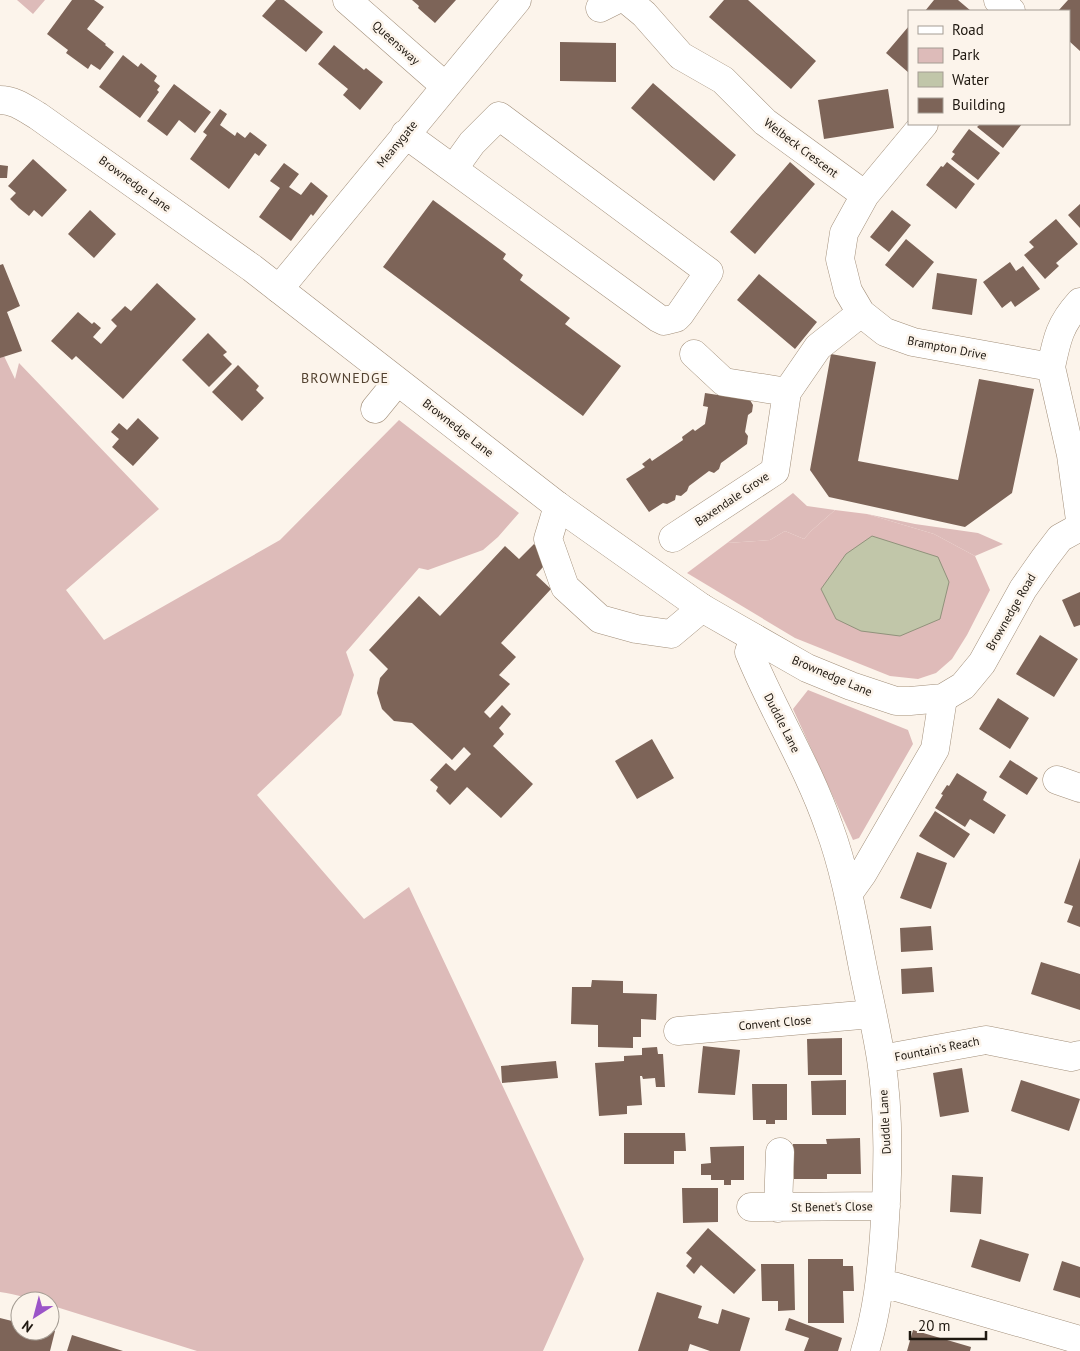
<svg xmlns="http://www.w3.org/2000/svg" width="1080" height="1351" font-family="'PT Sans',sans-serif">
	<rect width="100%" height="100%" fill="#fcf4eb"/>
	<!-- green -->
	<path fill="#ddbbb9" d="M17,0H45L33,14Z
		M4,356L15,379L19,363L159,509L66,590L104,640L280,540L399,420L519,513L498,537L483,550L428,570L419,568L346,652L354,675L341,715L257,795L364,919L409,887L584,1259L543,1351H197L50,1305V1301C33,1301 17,1294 0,1292V358Z
		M793,493L807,506L835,510L811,531L804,539L785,531L770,540L727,543Z
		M867,514L915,524L978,533L1003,544L975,556L934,534Z
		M808,690L908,730L913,744L859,838L853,840L793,709Z"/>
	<!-- forest -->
	<path fill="#dfbbb9" d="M835,510L867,514L934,534L975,556L990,590L967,635L952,659L936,673L918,679L890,676L795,638L687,573L727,543L770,540L785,531L804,539L811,531Z"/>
	<!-- water -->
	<path fill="#c1c6a9" stroke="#90927b" d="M872,536L938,557L949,582L940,619L900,636L861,631L836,619L821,589L846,554Z"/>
	<!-- building -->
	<path fill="#7d6458" d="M72,0H94L104,7L87,29L106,44L105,45L114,52L100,70L91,64L88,69L66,53L68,50L47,34Z
		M276,0H284L323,32L306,52L262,16Z
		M412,0H456L435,23L418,8L419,6Z
		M724,0H748L816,61L791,89L709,17Z
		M934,0H958L971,11H925Z
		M1068,0H1080V51L1069,41V11H1058Z
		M909,26V73L886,53Z
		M560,42L616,43V82L560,81Z
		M334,45L364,70L366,68L383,82L360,110L343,95L348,89L318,64Z
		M123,55L138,67L141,63L157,76L154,81L160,86L157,90L159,92L140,118L99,87Z
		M653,83L736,155L714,181L631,108Z
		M174,84L211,112L195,133L179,120L167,136L147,121Z
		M888,89L894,128L824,139L818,100Z
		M220,109L227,114L220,125L235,136L237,132L245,138L250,132L267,145L259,156L255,153L229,189L190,159L207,135L203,132Z
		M980,124H1022L1003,148L977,127Z
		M969,129L1000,153L978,180L951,159L955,154L952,152Z
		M33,159L67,190L42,217L34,210L29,216L19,208L10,199L16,193L8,186Z
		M790,162L815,184L755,254L730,232Z
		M947,162L975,184L956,209L926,185L941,166L943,167Z
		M284,163L299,174L289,187L301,195L311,182L328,196L313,216L311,214L291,241L259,217L280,188L270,181Z
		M0,165L8,166L7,178H0Z
		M433,200L506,254L503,259L523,275L520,280L570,318L565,324L621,366L583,416L383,267Z
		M1080,204V228L1068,215Z
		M90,210L116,234L94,258L68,234Z
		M892,210L911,225L889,252L870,237Z
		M1056,219L1078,244L1056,263L1059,266L1045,279L1024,255L1034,247L1029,242Z
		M906,239L934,262L913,288L885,265Z
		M1010,262L1016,271L1023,266L1040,289L1015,307L1011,301L1002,308L983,282Z
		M3,264L20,306L7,312L22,351L0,358V265Z
		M937,273L977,279L972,315L932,309Z
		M759,274L817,322L795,349L737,300Z
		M157,283L196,319L123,399L76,356L72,360L51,341L78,312L92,324L94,322L101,328L93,337L101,344L117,326L111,320L125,306L131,311Z
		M208,333L227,352L223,355L232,364L209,387L182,360Z
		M831,354L876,362L858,461L958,480L979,379L1034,389L1012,493L965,527L829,497L810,470Z
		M238,365L259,386L256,390L264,398L242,421L212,392Z
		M705,393L750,400L753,405L752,412L748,415L745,432L748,436L747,444L721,463L719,469L714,473L709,471L689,486L687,491L681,496L676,495L675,500L667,504L663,503L649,512L626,479L645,467L642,464L650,458L652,461L683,440L682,437L693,429L695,431L705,424L708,407L703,406Z
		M138,418L159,438L133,466L112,447L119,439L111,432L119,423L127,430Z
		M534,544L550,559L536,575L551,589L501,643L516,657L499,675L510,684L484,712L490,718L502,705L511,714L499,728L504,734L493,746L533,784L501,818L467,787L450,805L436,791L438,787L430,780L446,763L455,771L471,754L464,747L452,760L412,723L394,721L382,709L377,693L380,678L388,669L369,650L419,596L440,616L505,546L519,559Z
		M1080,592V625L1074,627L1062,600Z
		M1040,635L1078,659L1054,697L1016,674Z
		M998,698L1029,718L1010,749L979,729Z
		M652,739L674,778L637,799L615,761Z
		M1010,760L1038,778L1027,795L999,777Z
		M957,773L987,792L983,800L1006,815L994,834L970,819L965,827L935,808L943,795L941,794L947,785L949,786Z
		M935,811L970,834L954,858L919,836Z
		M917,852L947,863L931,909L900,898Z
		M1080,858V927L1067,922L1073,906L1064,903Z
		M931,926L933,950L901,952L900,928Z
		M1041,962L1080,974V1010L1031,994Z
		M932,967L934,992L902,994L901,969Z
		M592,980L623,981V993L657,994L656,1020L641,1019V1037H633V1048L598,1047V1025L571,1024L572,987H591Z
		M842,1038V1075H808L807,1039Z
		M703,1046L740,1050L735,1095L698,1093Z
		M657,1047L658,1054H663L665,1087H656L655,1078L643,1079L642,1076H640L642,1105L627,1106V1114L599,1116L595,1063L624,1061V1056L642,1055V1048Z
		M556,1061L558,1078L502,1083L501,1066Z
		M962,1068L969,1112L940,1117L933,1073Z
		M846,1080V1115H812L811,1081Z
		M1021,1080L1080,1099L1069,1131L1011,1111Z
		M752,1084H787V1120H775V1124H766V1120H753Z
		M624,1133H685L686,1151H674V1164H624Z
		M860,1138L861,1174H827V1179H794L793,1144H827L826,1139Z
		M744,1146V1180H731V1185H724V1180H711V1175H701V1164L711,1163L710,1147Z
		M952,1175L983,1177L981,1214L950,1212Z
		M682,1188H718V1222L683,1223Z
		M708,1228L756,1270L734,1294L701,1265L694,1274L686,1266L692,1258L686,1253Z
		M980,1239L1029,1254L1020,1282L971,1267Z
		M808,1259H843V1266H853L854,1291H843L844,1323H808Z
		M1062,1261L1080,1267V1298L1053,1290Z
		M761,1264H794L795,1310L778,1311V1301H762Z
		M657,1292L702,1306L698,1318L718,1324L722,1309L750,1318L740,1351H710L690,1344L688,1351H638Z
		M0,1318L20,1323V1331H55L50,1351H0Z
		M789,1318L842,1338L838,1351H804L809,1338L785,1330Z
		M913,1330L971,1347L970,1351H907Z
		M72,1335L123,1351H67Z"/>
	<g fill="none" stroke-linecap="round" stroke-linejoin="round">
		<!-- minor casing -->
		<g stroke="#a28f7a" stroke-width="29">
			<path id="minor" d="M347,0L445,86
				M627,0L644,14L681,56L723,80L765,122L865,195
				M998,0L1011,11
				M600,8L616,0
				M924,124L865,195L844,233L840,259L848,291L861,313L885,332L913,342L1051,367L1071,455L1080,520
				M405,134L658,318L664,321L676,318L680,314L709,272L499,116L472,143L454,168
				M279,289L517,0
				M694,354L724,382L787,392
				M1051,367C1057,338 1060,324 1080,302
				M375,409L397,382
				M558,506L548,539L565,587L600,619L636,629L671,634L702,608
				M673,538L775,471L787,392L818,347L861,313
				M754,638L749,652C773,711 808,766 829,827C845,870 853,917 862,963C868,994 876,1027 881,1059C890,1117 888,1177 884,1236C881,1275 877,1313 865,1351
				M1057,780L1080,788
				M848,894L863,873L935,749L943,698
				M678,1031L872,1014
				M881,1059L986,1040L1071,1057L1080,1055
				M751,1207L886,1206
				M778,1208L780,1152
				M880,1284L893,1286L1080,1340"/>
		</g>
		<!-- major casing -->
		<g stroke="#a28f7a" stroke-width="29">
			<path id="major" d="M0,100C15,100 26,109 38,116L252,268L558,506L702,608L807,668L851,686L896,701H910L943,698L963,686L982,663L1023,589L1044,559L1060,538L1080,527"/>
		</g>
		<!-- minor -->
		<use href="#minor" stroke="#fff" stroke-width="28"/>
		<!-- major -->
		<use href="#major" stroke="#fff" stroke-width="28"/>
	</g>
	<g text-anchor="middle" stroke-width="5" stroke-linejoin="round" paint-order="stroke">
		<!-- street labels -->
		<g font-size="12" fill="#1f1810" stroke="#fcf4eb">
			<text transform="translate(396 43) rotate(42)" y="4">Queensway</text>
			<text transform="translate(397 144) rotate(-51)" y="4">Meanygate</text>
			<text transform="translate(801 148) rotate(37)" y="4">Welbeck Crescent</text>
			<text transform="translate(135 184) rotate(36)" y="4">Brownedge Lane</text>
			<text transform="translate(947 348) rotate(11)" y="4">Brampton Drive</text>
			<text transform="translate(458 428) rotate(38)" y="4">Brownedge Lane</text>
			<text transform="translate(732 499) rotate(-34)" y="4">Baxendale Grove</text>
			<text transform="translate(1011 612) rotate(-60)" y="4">Brownedge Road</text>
			<text transform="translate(832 676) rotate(23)" y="4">Brownedge Lane</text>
			<text transform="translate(782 723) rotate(63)" y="4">Duddle Lane</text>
			<text transform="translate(775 1023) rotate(-5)" y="4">Convent Close</text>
			<text transform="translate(937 1049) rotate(-11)" y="4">Fountain's Reach</text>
			<text transform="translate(885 1122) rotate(-93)" y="4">Duddle Lane</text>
			<text transform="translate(832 1207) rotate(-1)" y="4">St Benet's Close</text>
		</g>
		<!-- neighbourhood labels -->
		<g font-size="14" letter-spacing="1" fill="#534230" stroke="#fcf4eb">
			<text x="345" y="383">BROWNEDGE</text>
		</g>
	</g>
	<!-- legend -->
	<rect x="908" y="10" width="162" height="115" fill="#fcf4eb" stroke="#a49c93"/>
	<rect x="918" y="26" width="25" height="8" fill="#ffffff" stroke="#a49c93"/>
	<text x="952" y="35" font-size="15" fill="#1f1810">Road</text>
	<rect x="918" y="48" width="25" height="15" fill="#ddbbb9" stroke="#a49c93"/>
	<text x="952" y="60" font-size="15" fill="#1f1810">Park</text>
	<rect x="918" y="72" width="25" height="15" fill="#c1c6a9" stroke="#a49c93"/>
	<text x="952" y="85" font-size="15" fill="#1f1810">Water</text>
	<rect x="918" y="98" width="25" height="15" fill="#7d6458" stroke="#a49c93"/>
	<text x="952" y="110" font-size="15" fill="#1f1810">Building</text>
	<!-- north arrow -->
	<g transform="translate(35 1316) rotate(216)"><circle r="24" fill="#fcf4eb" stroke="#a49c93"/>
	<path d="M0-4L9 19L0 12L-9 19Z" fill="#9b54c8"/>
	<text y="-8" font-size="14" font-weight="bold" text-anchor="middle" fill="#1f1810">N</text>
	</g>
	<!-- scale -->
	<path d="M910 1331v8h76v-8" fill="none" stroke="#1f1810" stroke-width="2.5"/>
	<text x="918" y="1331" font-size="15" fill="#1f1810" stroke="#fcf4eb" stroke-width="4" paint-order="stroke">20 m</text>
</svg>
